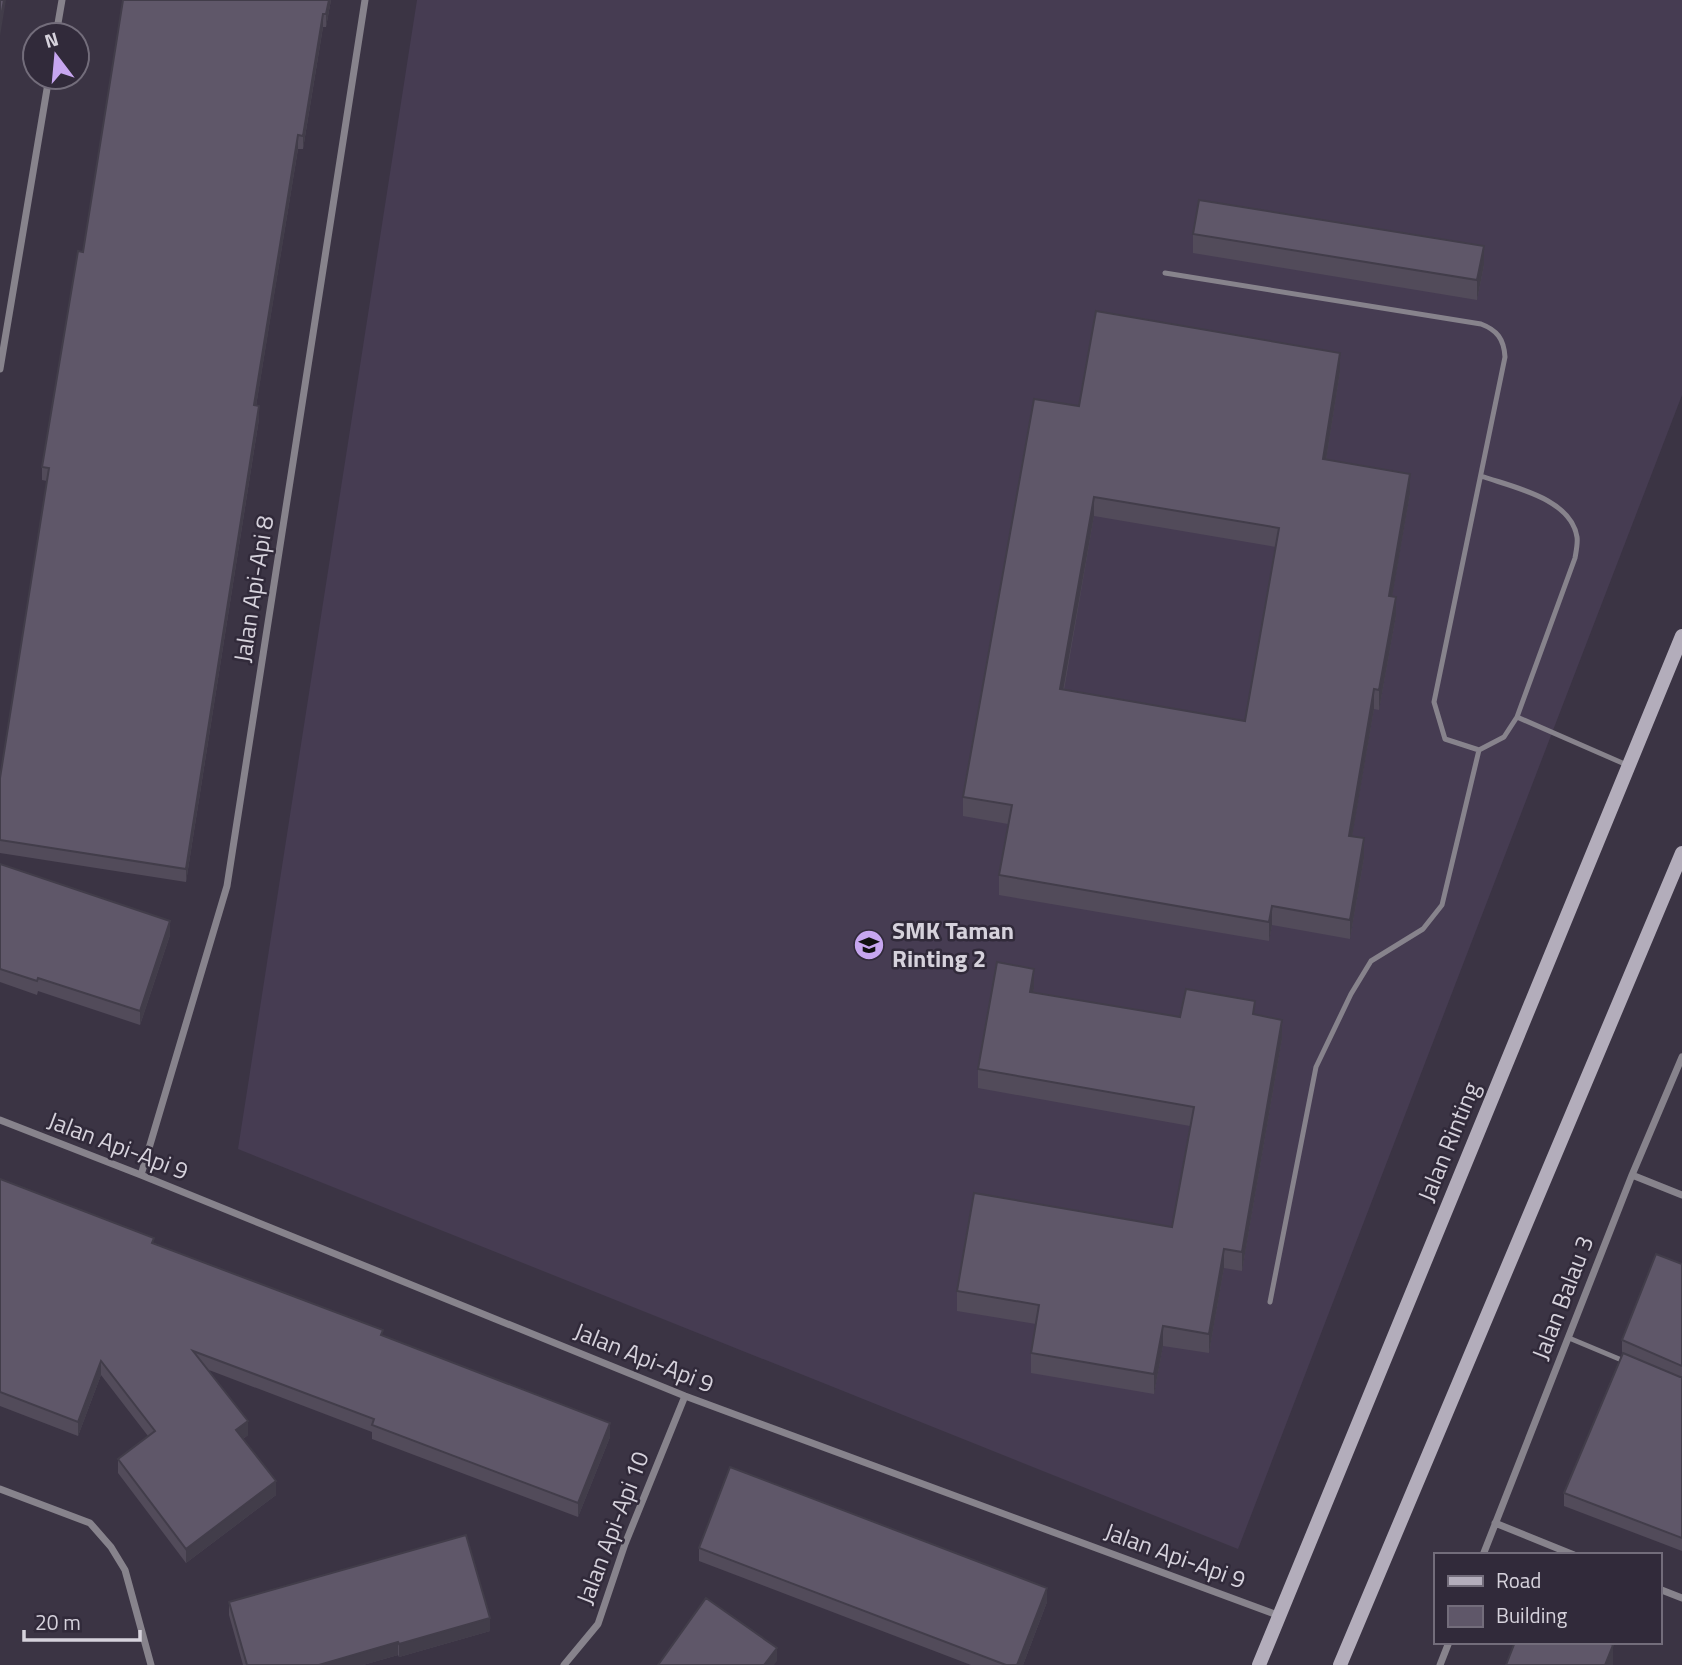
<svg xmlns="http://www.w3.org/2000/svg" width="1682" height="1665" font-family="'Titillium Web',sans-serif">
	<rect width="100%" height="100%" fill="#3b3444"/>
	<!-- built -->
	<path fill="#463c52" d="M417,0H1682V395L1238,1549L238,1149Z"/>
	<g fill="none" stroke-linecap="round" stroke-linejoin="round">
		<!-- service -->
		<path stroke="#87838c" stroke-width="5" d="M1165,273L1481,324C1497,330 1504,339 1505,357L1434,702L1445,739L1479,750L1504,737L1517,717L1627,765
			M1481,476C1512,487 1571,498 1577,537C1578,543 1576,552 1575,558L1517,717
			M1270,1302L1316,1067L1351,994L1371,961L1423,929L1442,905L1479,750
			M1569,1338L1624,1361"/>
		<!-- minor -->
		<path stroke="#87838c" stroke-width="7" d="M56,35L62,0
			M0,369L49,77
			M0,1120L141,1175L685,1396L1280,1616
			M141,1175L227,886L365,0
			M1632,1175L1682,1195
			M0,1489L90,1523L111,1547L125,1570L151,1665
			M1495,1523L1574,1555
			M1483,1555L1632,1175L1682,1057
			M1659,1589L1682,1598
			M564,1665L598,1624L625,1544L685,1396
			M1440,1665L1449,1642"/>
		<!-- secondary -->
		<path stroke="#b3adbb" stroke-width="14" d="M1259,1665L1682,636
			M1340,1665L1682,853"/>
	</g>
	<!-- wall -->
	<path fill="#524b5a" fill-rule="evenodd" d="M123,0H331L326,27H323L303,149H298L274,295L256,406L259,419L186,882L0,853V778L47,481L42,480V467L83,252Z
		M1193,234L1484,265L1477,300L1193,253Z
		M1340,372L1326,460L1410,494L1392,596L1396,616L1379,710L1374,709L1352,836L1364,858L1350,939L1272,925L1269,941L999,895V875L1008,824L963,816V797L1079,406ZM1094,516L1276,547L1245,721L1064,690Z
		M0,864L170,935L140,1025L38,991L37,995L0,982Z
		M1034,988L1033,992L1180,1017L1255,1015L1282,1039L1242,1271L1224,1268L1209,1353L1163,1346L1154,1394L1031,1373V1353L1036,1324L957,1311V1291L1172,1227L1190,1126L978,1088V1069Z
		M0,1179L154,1243L383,1336L610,1437L578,1517L372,1439V1432L209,1370L248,1435L243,1439L276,1495L186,1563L118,1473V1459L148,1436L101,1375L78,1436L0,1406Z
		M1682,1264V1551L1564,1506V1493L1622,1354V1340Z
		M699,1548L1047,1602L1023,1665H971L699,1561Z
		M229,1602L490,1631L399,1657L398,1655L363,1665H243L229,1615Z"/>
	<!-- shaded-wall -->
	<path fill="#423d4a" d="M4,0H6L0,36V22Z
		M329,0H331L326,27V14Z
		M323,14V27L303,149V136Z
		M298,135V149L254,419V405Z
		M1484,246V265L1477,300V280Z
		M1340,353V372L1323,479V459Z
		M259,406V419L186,882V869Z
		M1410,474V494L1389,615V596Z
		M1094,497V516L1060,708V689Z
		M1396,597V616L1379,710V690Z
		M1374,689V709L1349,855V836Z
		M1364,838V858L1350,939V920Z
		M1272,906V925L1269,941V922Z
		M170,921V935L140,1025V1011Z
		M1034,969V988L1030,1011V992Z
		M1282,1020V1039L1242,1271V1252Z
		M1224,1249V1268L1209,1353V1334Z
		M1163,1326V1346L1154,1394V1374Z
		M101,1361V1375L78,1436V1422Z
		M248,1421V1435L236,1444V1430Z
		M610,1423V1437L578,1517V1503Z
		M276,1481V1495L186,1563V1549Z
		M1047,1588V1602L1023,1665H1017Z
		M490,1618V1631L399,1657V1644Z
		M398,1642V1655L363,1665H319Z
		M1613,1645V1665H1605Z
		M777,1648V1661L774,1665H764Z"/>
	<!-- building -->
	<path fill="#5f5769" stroke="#423d4a" stroke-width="2" fill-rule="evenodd" d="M0,0H4L0,22Z
		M123,0H329L326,14H323L303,136L298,135L274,282L254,405L259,406L186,869L0,840V778L49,468L42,467L78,251L83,252Z
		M1199,200L1484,246L1477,280L1193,234Z
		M1096,311L1340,353L1323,459L1410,474L1389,596L1396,597L1379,690L1374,689L1349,836L1364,838L1350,920L1272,906L1269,922L999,875L1012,805L963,797L1034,399L1079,406ZM1094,497L1279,528L1245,721L1060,689Z
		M0,864L170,921L140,1011L38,978L37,981L0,969Z
		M997,962L1034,969L1030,992L1180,1017L1186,989L1255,1001L1253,1014L1282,1020L1242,1252L1224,1249L1209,1334L1163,1326L1154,1374L1031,1353L1039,1305L957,1291L974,1193L1172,1227L1194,1107L978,1069Z
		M0,1179L154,1238L152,1243L383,1330L381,1335L610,1423L578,1503L372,1425L374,1419L193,1351L248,1421L236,1430L276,1481L186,1549L118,1459L155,1431L101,1361L78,1422L0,1392Z
		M1656,1254L1682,1264V1366L1622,1340Z
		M1623,1353L1680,1377H1682V1538L1564,1493Z
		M730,1467L1047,1588L1017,1665H1006L699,1548Z
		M466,1535L490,1618L399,1644L398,1642L319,1665H247L229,1602Z
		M706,1598L777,1648L764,1665H658Z
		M1515,1642H1606L1613,1645L1605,1665H1506Z"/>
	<!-- icons -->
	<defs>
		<g id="school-disc" transform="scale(1.575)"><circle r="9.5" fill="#c7a6f0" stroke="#312a3a"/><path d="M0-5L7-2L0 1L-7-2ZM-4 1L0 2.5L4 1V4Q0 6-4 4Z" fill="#111"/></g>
	</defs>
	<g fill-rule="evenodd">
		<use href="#school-disc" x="869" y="945"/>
	</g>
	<g text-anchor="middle" stroke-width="5" stroke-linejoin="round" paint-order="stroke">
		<!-- street labels -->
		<g font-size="24" fill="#d6d2dc" stroke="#312a3a">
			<text transform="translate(254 589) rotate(-81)" y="8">Jalan Api-Api 8</text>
			<text transform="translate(1449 1142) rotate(-68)" y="8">Jalan Rinting</text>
			<text transform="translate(118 1146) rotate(21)" y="8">Jalan Api-Api 9</text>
			<text transform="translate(1563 1298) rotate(-69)" y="8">Jalan Balau 3</text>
			<text transform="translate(644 1358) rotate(22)" y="8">Jalan Api-Api 9</text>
			<text transform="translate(613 1528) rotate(-69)" y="8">Jalan Api-Api 10</text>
			<text transform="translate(1175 1556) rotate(20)" y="8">Jalan Api-Api 9</text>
		</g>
		<!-- poi labels -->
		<g font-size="24" font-weight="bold" fill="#d6d2dc" stroke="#312a3a" text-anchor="start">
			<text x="892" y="939">SMK Taman<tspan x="892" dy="28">Rinting 2</tspan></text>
		</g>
	</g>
	<!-- legend -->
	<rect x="1434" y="1553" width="228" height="91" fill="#312a3a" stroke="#736d7b" stroke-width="2"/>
	<rect x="1448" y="1576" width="35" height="10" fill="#b3adbb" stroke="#736d7b" stroke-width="2"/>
	<text x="1496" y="1588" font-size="21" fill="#d6d2dc">Road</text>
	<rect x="1448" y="1606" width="35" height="21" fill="#5f5769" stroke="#736d7b" stroke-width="2"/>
	<text x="1496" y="1623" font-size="21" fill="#d6d2dc">Building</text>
	<!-- north arrow -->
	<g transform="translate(56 56) rotate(344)"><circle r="33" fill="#312a3a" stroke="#736d7b" stroke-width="2"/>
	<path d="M0-5L12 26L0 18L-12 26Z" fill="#c7a6f0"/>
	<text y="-10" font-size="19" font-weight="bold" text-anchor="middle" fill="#d6d2dc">N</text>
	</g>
	<!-- scale -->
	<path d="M24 1630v10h116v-10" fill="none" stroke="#d6d2dc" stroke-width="3.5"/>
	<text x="35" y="1630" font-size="21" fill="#d6d2dc" stroke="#312a3a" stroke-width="5" paint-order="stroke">20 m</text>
</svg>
